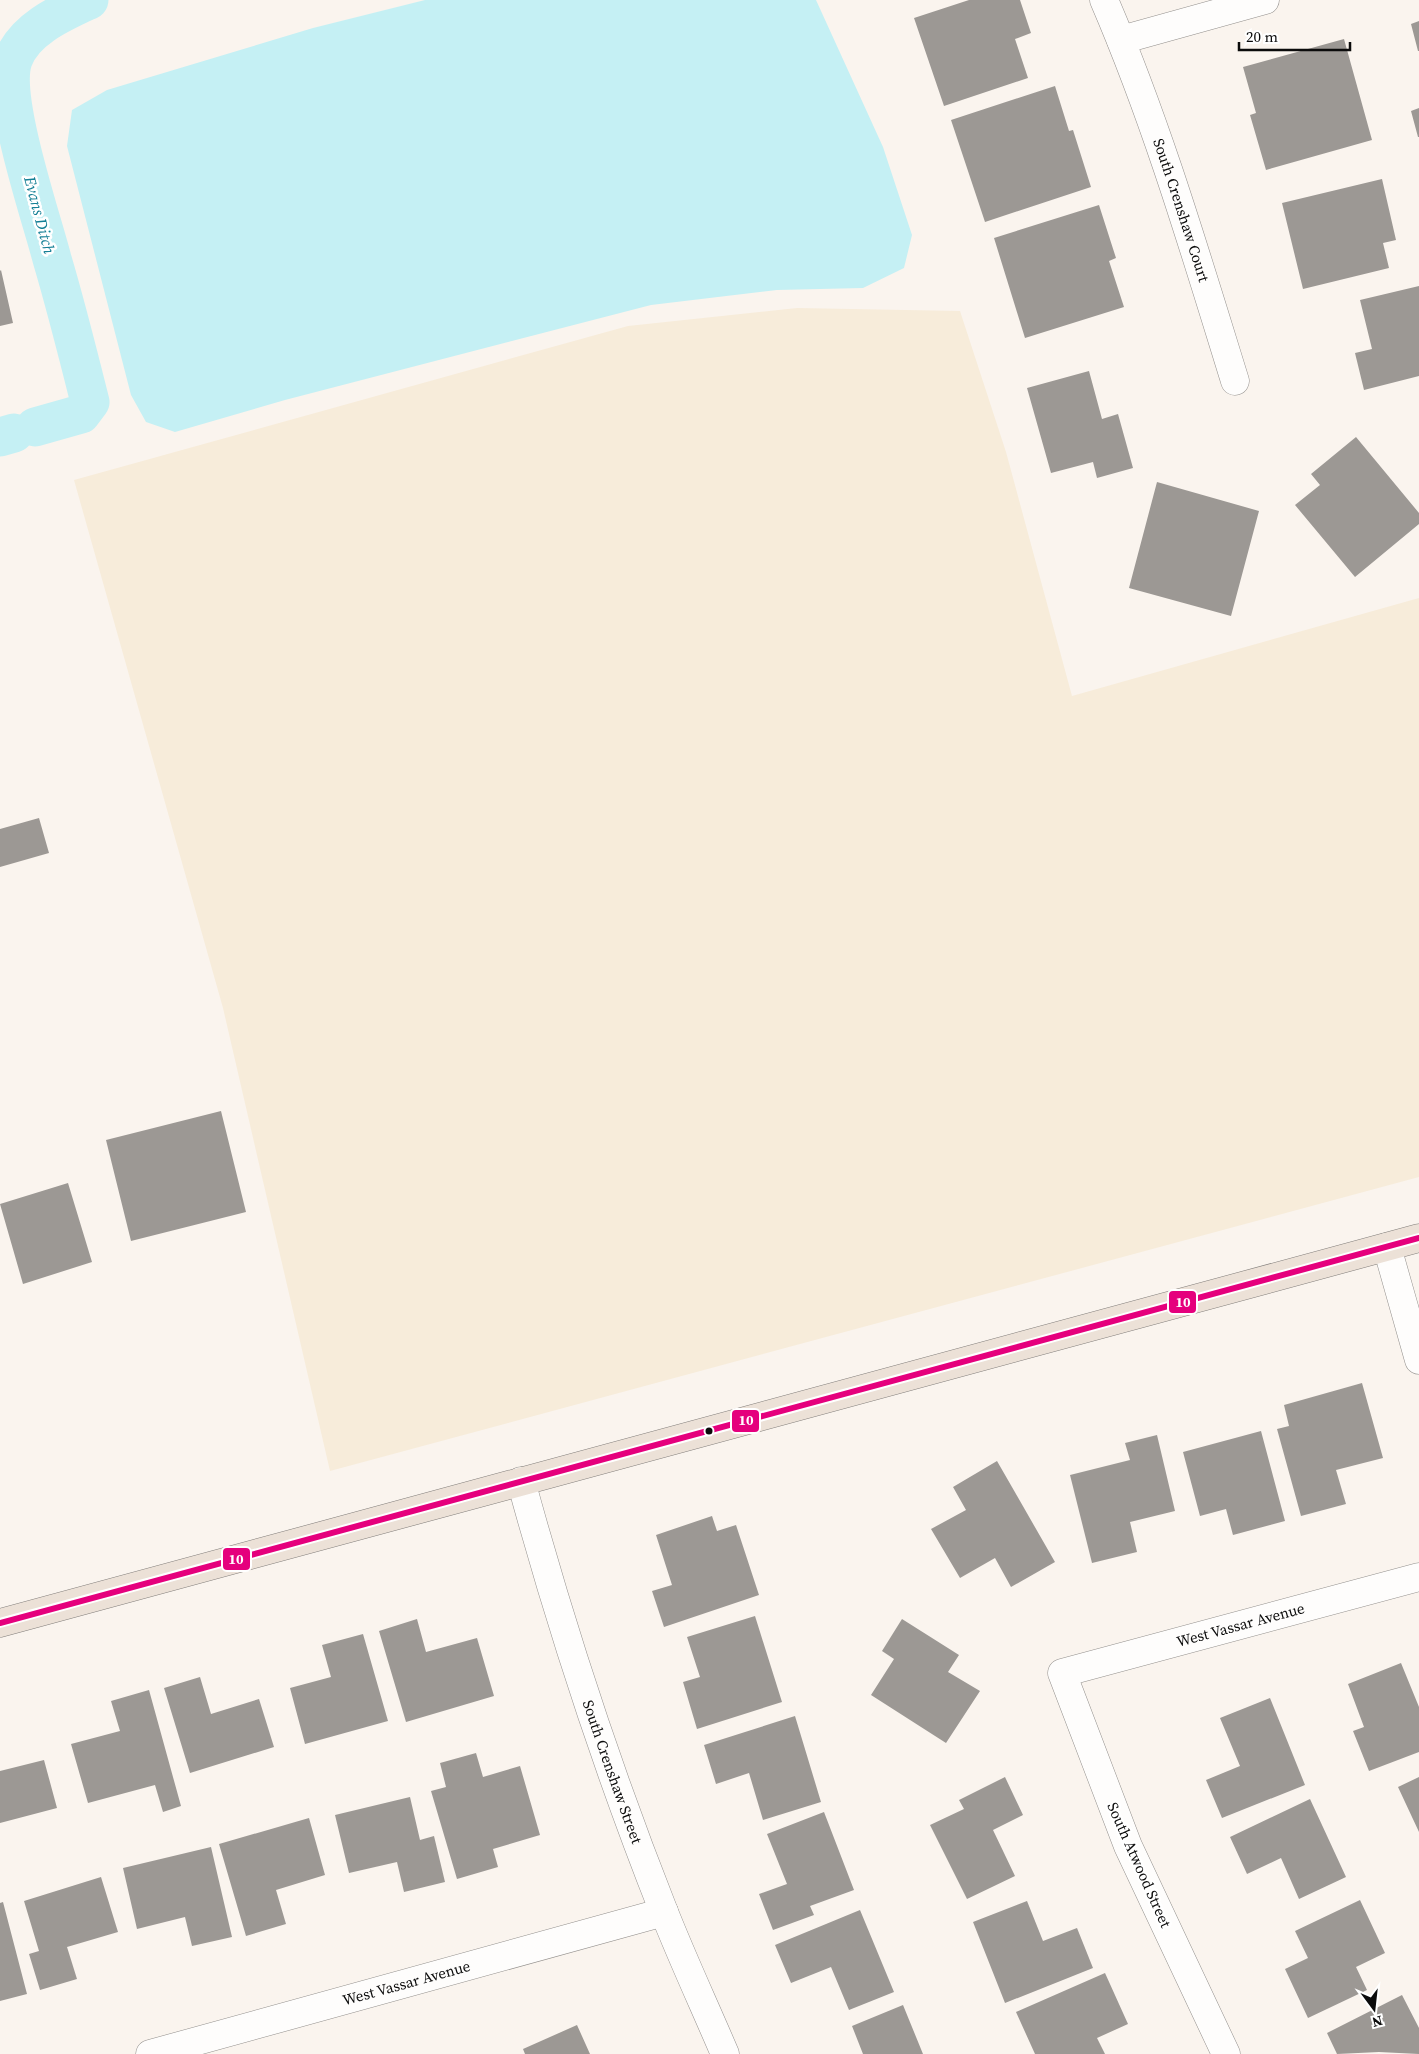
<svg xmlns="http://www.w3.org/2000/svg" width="1419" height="2054" font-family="'Source Serif 4',serif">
	<rect width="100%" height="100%" fill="#faf4ee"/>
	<!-- farmland -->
	<path fill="#f7ecda" d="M797,308L960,311L1006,452L1072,696L1419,598V1177L330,1471L223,1008L74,480L628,326Z"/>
	<!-- water -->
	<path fill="#c5f0f4" d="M425,0H816L883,147L912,235L904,268L863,288L777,290L651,305L285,400L175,432L146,422L131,395L67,146L72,110L107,90L313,28Z"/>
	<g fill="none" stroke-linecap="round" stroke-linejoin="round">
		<!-- canal -->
		<path stroke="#c5f0f4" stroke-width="39" d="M35,427L81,414L90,402C78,354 66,306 52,259C41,216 0,98 13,60C24,29 61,13 89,0
			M0,437L14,433"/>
	</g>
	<!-- building -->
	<path fill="#9c9894" d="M969,0H1020L1031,33L1015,39L1028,78L944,106L914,18Z
		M1419,21V51H1418L1411,24Z
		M1344,39L1372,140L1266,170L1250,115L1256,113L1243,67Z
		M1055,86L1069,131L1073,130L1091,187L985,222L951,120Z
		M1419,108V137H1418L1411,111Z
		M1382,179L1396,240L1383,243L1389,268L1303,289L1282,203Z
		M1099,205L1116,258L1109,261L1124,307L1025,338L994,238Z
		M1,270L13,323L0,326V271Z
		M1419,286V376L1364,390L1355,353L1372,349L1360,300Z
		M1089,371L1102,419L1118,414L1133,468L1097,478L1093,462L1051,473L1027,388Z
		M1356,437L1419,513V524L1355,577L1295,505L1320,485L1311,474Z
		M1157,482L1259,511L1231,616L1129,588Z
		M39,818L49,853L0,867V829Z
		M221,1111L246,1212L131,1241L106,1140Z
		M68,1183L92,1262L23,1284L0,1204Z
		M1362,1383L1383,1458L1336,1470L1346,1504L1301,1516L1277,1429L1289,1426L1284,1405Z
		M1261,1431L1285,1521L1233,1535L1226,1509L1200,1516L1183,1452Z
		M1157,1435L1175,1511L1130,1522L1137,1552L1092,1563L1070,1475L1130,1460L1125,1443Z
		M997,1461L1055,1562L1011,1587L995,1558L960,1578L931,1529L966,1510L953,1487Z
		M712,1516L717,1531L736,1525L759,1595L664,1627L652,1591L672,1585L656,1535Z
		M755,1616L782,1702L697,1729L683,1682L700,1677L687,1637Z
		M417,1619L426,1652L477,1638L494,1696L406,1722L379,1631Z
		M902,1619L959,1655L948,1672L980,1691L946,1743L871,1695L894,1659L882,1651Z
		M363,1634L388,1721L305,1744L290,1688L331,1677L322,1645Z
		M1401,1663L1419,1707V1752L1369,1771L1353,1731L1364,1727L1348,1684Z
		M200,1677L211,1714L259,1699L274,1747L190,1773L164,1688Z
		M149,1690L181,1806L163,1812L155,1785L88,1803L71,1744L120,1731L111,1701Z
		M1270,1698L1305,1785L1222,1818L1206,1780L1240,1766L1220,1718Z
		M795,1716L821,1802L763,1820L749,1773L716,1784L704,1745Z
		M476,1753L483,1777L520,1766L540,1835L493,1849L498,1867L457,1879L431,1791L446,1787L440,1763Z
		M44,1760L57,1808L0,1823V1771Z
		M1005,1777L1023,1815L993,1830L1015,1876L967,1899L930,1825L964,1809L959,1800Z
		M1419,1777V1832L1398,1787Z
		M410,1797L420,1840L434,1836L445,1882L404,1892L397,1862L349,1873L335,1815Z
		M1310,1799L1346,1877L1299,1899L1281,1858L1247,1874L1230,1837Z
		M824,1812L854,1890L810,1906L814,1915L773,1930L759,1894L787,1884L767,1834Z
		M309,1818L325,1875L276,1890L286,1924L246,1936L219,1844Z
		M211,1847L232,1937L192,1946L185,1917L137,1929L123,1868Z
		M101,1877L118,1932L67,1947L77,1979L40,1990L29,1954L39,1951L24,1901Z
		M1360,1900L1385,1953L1356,1967L1367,1990L1308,2018L1285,1969L1308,1958L1295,1931Z
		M1027,1901L1043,1941L1077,1928L1093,1968L1005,2003L973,1922Z
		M3,1902L27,1994L0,2001V1903Z
		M860,1910L894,1992L849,2010L831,1967L791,1983L775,1945Z
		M1105,1973L1128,2024L1097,2038L1105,2054H1035L1016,2012Z
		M1402,1995L1419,2028V2054L1379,2052L1337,2054L1327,2033Z
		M903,2005L923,2054H863L852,2026Z
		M577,2025L590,2054H525L523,2049Z"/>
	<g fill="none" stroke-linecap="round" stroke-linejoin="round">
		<!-- minor casing -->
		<g stroke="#93908d" stroke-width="29">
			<g id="minor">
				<path id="s1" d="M1104,0C1157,123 1195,252 1235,381"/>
				<path d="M1121,40L1265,0"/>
				<path d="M1387,1247L1419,1360"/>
				<path id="s2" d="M521,1481C561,1627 608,1771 664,1912C683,1960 705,2007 725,2054"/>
				<path id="s3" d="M150,2054L664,1912"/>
				<path id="s4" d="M1226,2054L1128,1846L1062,1673L1419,1577"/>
			</g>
		</g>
		<!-- major casing -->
		<g stroke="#807d7a" stroke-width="29">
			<path id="major" d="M0,1623L1419,1238"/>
		</g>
		<!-- minor -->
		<use href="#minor" stroke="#fefdfc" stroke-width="28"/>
		<!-- major -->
		<use href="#major" stroke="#ece1d7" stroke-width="28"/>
		<!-- bus-1 casing -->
		<g stroke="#fff" stroke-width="10">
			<path id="bus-1" d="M0,1623L1419,1238"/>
		</g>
		<!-- bus-1 -->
		<use href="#bus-1" stroke="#e5007d" stroke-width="6"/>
	</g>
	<!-- markers -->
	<circle fill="#0b0b0b" stroke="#fff" stroke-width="2" cx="709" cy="1431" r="4.5"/>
	<g text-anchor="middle" stroke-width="5" stroke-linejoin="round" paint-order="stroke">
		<!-- street labels -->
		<g font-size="15" fill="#0b0b0b" stroke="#fff">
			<text dy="5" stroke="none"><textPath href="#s1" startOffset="224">South Crenshaw Court</textPath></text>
			<text dy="5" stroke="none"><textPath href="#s4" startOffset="600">West Vassar Avenue</textPath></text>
			<text dy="5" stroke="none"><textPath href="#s2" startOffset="305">South Crenshaw Street</textPath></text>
			<text transform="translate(1139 1865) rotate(66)" y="5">South Atwood Street</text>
			<text dy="5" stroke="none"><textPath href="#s3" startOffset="266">West Vassar Avenue</textPath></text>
		</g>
		<!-- water labels -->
		<g font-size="16" font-style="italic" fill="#157f95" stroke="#fff">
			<text transform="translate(40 215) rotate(75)" y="6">Evans Ditch</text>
		</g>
	</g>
	<g stroke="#fff" stroke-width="2">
		<rect x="1168" y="1290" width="29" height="24" rx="5" fill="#e5007d"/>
		<rect x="731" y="1409" width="29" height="24" rx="5" fill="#e5007d"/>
		<rect x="222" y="1547" width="29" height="24" rx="5" fill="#e5007d"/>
	</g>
	<g font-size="14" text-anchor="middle" font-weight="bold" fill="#fff">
		<text x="1183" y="1307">10</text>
		<text x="746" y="1425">10</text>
		<text x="236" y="1564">10</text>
	</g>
	<!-- north arrow -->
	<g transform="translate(1374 2009) rotate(165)" stroke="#ffffff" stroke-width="4" paint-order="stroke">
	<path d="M0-4L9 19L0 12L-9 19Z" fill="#0b0b0b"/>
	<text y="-8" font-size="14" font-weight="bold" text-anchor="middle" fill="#0b0b0b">N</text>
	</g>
	<!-- scale -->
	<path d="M1239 42v8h111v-8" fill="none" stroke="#0b0b0b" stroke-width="2.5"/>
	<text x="1246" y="42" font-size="15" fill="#0b0b0b" stroke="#ffffff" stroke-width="4" paint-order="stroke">20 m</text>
</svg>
